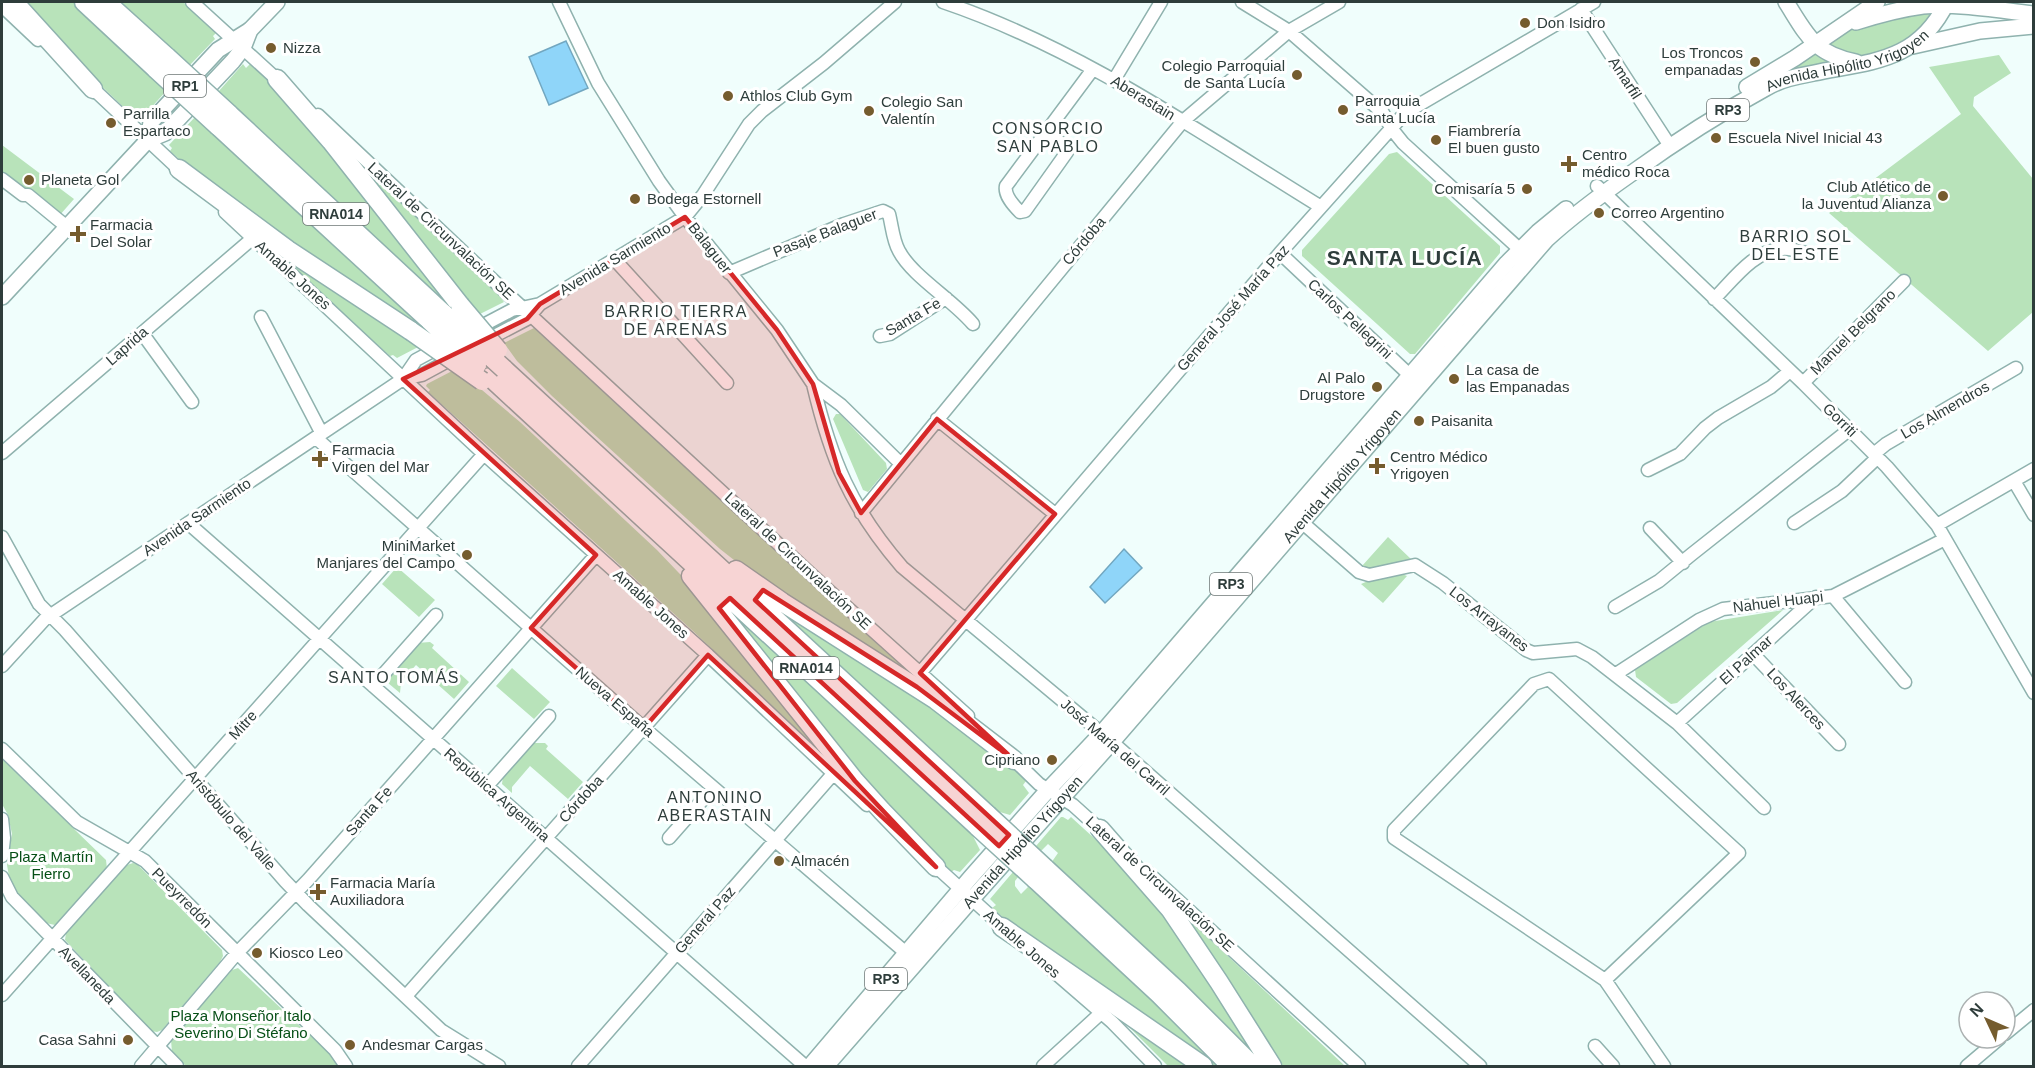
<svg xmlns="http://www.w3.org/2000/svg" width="2035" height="1068" font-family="Arial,sans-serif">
	<rect width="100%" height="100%" fill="#f0fefc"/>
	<!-- green -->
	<path fill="#b8e3ba" d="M18,2H73L167,90L141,119L138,116L135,118L53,40Z
		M119,2H183L216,33L213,36L215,39L189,66Z
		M1935,12L1921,30L1901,45L1865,56L1848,55L1826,47C1853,18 1898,17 1935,12Z
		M1816,53L1830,62L1790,72L1789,71Z
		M1999,55L2011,73L1974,97L1973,106L2033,179V312L1988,351L1829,213L1961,114L1929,67Z
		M243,64L246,68L250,64L287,98L453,303L447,305L436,295L218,92Z
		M195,117L459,359L213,189L170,151L172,148L169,145Z
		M319,122L504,296L501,298L504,302L478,315Z
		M2,145L74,199L59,216L2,173Z
		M1397,152L1500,246V253L1415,354H1410L1302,256V250L1389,154Z
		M237,219L420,346L397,358L393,355L390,356Z
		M534,328L886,652L935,693L748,571L720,549L552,396L517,361L504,343Z
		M454,370L476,385L520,422L657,550L699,594L833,764L693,631L428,392L430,390L426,386L427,384Z
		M836,414H840L886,463L887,469L868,492L863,490L833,419Z
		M1388,537L1412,560L1371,571L1362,566Z
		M397,567L435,600L419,617L382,584Z
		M1402,574L1407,576L1383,603L1361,584L1368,581Z
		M747,581L983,740L1026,781L1023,785L1029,793L1010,815L993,810Z
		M725,605L972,834L980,850L960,872L954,870L951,872L900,824Z
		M1783,610L1677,703L1671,704L1636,677L1635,670L1709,622Z
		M430,642L434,645L432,648L469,682L454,699L416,665L401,682L400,693L388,683L389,675L417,643Z
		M512,668L550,702L534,719L496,686Z
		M532,743H545L548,746L546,749L583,782L568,799L530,766L512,787V793L502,784L503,776Z
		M2,759L106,860L107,869L55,925L46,923L14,890L10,882L7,865L12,834L8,815L2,804Z
		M1061,817H1063L1068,820L1071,817L1153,892L1264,1065L1051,863L1058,853L1048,844L1041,851L1036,846Z
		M133,863L137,864L222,950L223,956L220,962L162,1030L157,1032L151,1031L65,940L66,933L127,865Z
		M1013,872L1018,877L1015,881V886L1021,894L1029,886L1140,987L1220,1066H1207L1011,924L992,908L996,905L990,899Z
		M1185,916L1345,1066H1278Z
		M238,968L331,1055L337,1066H186L172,1052L171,1040L232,970Z
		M1121,1019L1193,1066H1168Z"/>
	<!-- water -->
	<path fill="#8fd5f9" stroke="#72a7c0" stroke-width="1.5" d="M566,41L588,88L549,105L529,57Z
		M1124,549L1142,568L1105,603L1090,587Z"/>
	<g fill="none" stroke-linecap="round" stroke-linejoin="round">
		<!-- minor casing -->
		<g stroke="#8fb2ae" stroke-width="15">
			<path id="minor" d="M192,2L282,84
				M559,2L598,83L659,181L685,217L777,330L813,384L841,405L901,464
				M943,2C1079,48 1199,132 1321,207
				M1242,2L1289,31L1383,113L1391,128L1403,143L1526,255
				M2,6L38,40
				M1581,9L1670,146
				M1114,80L1161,2
				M89,85L184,174
				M318,115L513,299L839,600L968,716
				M1047,132L1063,145L1067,152L1025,211L1020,212C1013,205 1004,195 1006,186L1093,69
				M2,179L23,195H28L67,227
				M1597,186L1803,383L1887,467L1937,525L2034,693
				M225,212L484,454L708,655L867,805
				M1280,253L1417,382
				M615,260L727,383
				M729,273L844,224L883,211L889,214C892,226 893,241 899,251C912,276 953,300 973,324
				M1714,299C1733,280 1754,250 1782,249C1790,248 1798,251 1806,253
				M261,317L322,434
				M474,330L512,310L540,304L685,217L703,195L749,124L762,111L824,63L895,2
				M142,333L192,402
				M880,336L890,334L946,298
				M483,342L527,319L540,304
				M403,379L416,360L442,346
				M1803,383L1904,281
				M813,384C831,460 851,508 902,567L1112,742L1480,1066
				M937,419L1055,514
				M316,438L644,728L912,958
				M2,453L253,238
				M1875,453L1886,444L2016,368
				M1648,470L1680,454L1705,428L1718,418L1771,387L1790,371
				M2014,481L2034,515
				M861,513L1183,121L1289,31L1339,2
				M1297,518L1359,572L1369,575L1415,565L1443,583L1526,650L1533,653L1577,649L1592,657L1677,723L1764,808
				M188,523L805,1066
				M1794,523L1842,491L1878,457
				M1937,525L2034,469
				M1650,528L1683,563
				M2,537L39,604L65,630L285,881L308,905L441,1030L499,1066
				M1833,596L1905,682
				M1615,607L1659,581L1692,554L1850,429
				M1753,654L1839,744
				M2,666L45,619L403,379L422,375L457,356
				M920,673L1280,253L1405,113L1594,2
				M1616,674L1699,620L1723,609L1833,596L1945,539
				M373,686L436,615
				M1677,723L1816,597
				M2,749L77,822L145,861L335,1050L346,1066
				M1009,755L1039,784L1073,805L1104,833
				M487,786L549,716
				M2,819L4,838L2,856
				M669,838L713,788
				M931,862L1007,931
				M1146,871L1359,1066
				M2,877L12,897L177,1066
				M1052,970L1112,1022L1155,1066
				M1605,980L1739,853L1549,679L1534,684L1394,830V838L1605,980L1664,1066
				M2,995L484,454
				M406,996L708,655
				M2005,1034L2034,1010
				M1595,1046L1613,1066
				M141,1066L237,953L308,880L596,555
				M578,1066L833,774
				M1043,1066L1101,1013
				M1967,1066L2000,1038"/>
		</g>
		<!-- major casing -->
		<g stroke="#8fb2ae" stroke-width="18">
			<g id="major">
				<path d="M1786,2C1807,35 1814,54 1856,62"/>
				<path d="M1856,22C1878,15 1900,9 1923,6C1959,3 1997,10 2034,14"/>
				<path d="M1913,46L1980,31L2034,26"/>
				<path d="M1747,87L1795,58L1877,2"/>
				<path d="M148,140L151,122L218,50L250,30"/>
				<path d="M2,297L148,140L165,133L233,61L243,48L250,30L277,2"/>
				<path d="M810,1066L971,877L1048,790L1101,734L1507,263L1538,232L1566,209"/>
				<path id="s1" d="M826,1066L971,900L1112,742L1546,240C1573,215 1602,194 1632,173C1675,142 1720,113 1766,88C1781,79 1798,76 1814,73C1872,61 1918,62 1947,2"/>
			</g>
		</g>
		<!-- highway casing -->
		<g stroke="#8fb2ae" stroke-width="21">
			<path id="highway" d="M14,2L93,89
				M84,2L156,69
				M106,2L167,57
				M277,79L331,141L460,305
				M229,114L444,314
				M218,126L430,321
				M179,169L288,250L411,331
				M504,369L988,815
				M490,377L978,827
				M736,570L782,602L936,700L1014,760
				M691,576L855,781L882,811L936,867
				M1100,829L1170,909L1219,982L1272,1066
				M1045,868L1178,991L1253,1066
				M1035,879L1159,994L1231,1066
				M1002,927L1203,1066"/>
		</g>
		<!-- minor -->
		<use href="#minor" stroke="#fff" stroke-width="12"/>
		<!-- major -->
		<use href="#major" stroke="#fff" stroke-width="15"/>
		<!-- highway -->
		<use href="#highway" stroke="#fff" stroke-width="18"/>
		<!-- highway-bridge casing -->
		<g stroke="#8fb2ae" stroke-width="21" stroke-linecap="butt">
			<path id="highway-bridge" d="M167,57L229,114
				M156,69L218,126
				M460,305L498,350
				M444,314L504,369
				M430,321L477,365
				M411,331L482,381
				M988,815L1045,868
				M978,827L1035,879"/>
		</g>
		<!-- highway-bridge -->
		<use href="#highway-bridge" stroke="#fff" stroke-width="18"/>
	</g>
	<!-- marked area -->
	<path fill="#d62828" fill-opacity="0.2" stroke="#d62828" stroke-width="4.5" stroke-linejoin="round" d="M685,217L777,330L813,384L839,473L861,513L937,419L1055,514L920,673L1014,760L917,687L763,590L755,600L1009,835L999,846L730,598L719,608L855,781L936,867L708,655L644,728L531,628L596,555L403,379L527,319L540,304Z"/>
	<!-- markers -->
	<g fill="#755c2e" stroke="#fff" stroke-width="2">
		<circle cx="1525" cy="23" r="6"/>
		<circle cx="271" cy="48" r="6"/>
		<circle cx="1755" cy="62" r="6"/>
		<circle cx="1297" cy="75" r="6"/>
		<circle cx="728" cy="96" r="6"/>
		<circle cx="1343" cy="110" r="6"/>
		<circle cx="869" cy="111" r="6"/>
		<circle cx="111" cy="123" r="6"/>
		<circle cx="1716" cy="138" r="6"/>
		<circle cx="1436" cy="140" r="6"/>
		<path d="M1566 155h6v6h6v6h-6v6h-6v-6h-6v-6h6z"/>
		<circle cx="29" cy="180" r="6"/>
		<circle cx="1527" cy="189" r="6"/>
		<circle cx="1943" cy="196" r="6"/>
		<circle cx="635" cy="199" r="6"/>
		<circle cx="1599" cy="213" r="6"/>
		<path d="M75 225h6v6h6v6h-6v6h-6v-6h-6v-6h6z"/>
		<circle cx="1454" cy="379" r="6"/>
		<circle cx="1377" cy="387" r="6"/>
		<circle cx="1419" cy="421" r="6"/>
		<path d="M317 450h6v6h6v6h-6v6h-6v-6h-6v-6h6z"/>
		<path d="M1374 457h6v6h6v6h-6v6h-6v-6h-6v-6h6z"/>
		<circle cx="467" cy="555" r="6"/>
		<circle cx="1052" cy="760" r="6"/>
		<circle cx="779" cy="861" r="6"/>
		<path d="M315 883h6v6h6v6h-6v6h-6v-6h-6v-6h6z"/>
		<circle cx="257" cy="953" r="6"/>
		<circle cx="128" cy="1040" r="6"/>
		<circle cx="350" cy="1045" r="6"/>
	</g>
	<g text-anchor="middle" stroke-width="6" stroke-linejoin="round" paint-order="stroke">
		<!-- shield labels -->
		<g fill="#fff" stroke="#6d7776" stroke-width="1.5">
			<rect x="164" y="75" width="42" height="22" rx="4.5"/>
			<rect x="1707" y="99" width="42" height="22" rx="4.5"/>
			<rect x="303" y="203" width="66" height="22" rx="4.5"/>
			<rect x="1210" y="573" width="42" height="22" rx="4.5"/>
			<rect x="773" y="657" width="66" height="22" rx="4.5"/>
			<rect x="865" y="968" width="42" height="22" rx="4.5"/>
		</g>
		<g font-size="14" font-weight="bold" fill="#2e3d3b">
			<text x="185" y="91">RP1</text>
			<text x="1728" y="115">RP3</text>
			<text x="336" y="219">RNA014</text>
			<text x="1231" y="589">RP3</text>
			<text x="806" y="673">RNA014</text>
			<text x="886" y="984">RP3</text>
		</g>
		<!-- poi labels -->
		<g font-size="15" fill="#2e3d3b" stroke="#fff" text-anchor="start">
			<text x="1537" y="28">Don Isidro</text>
			<text x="283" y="53">Nizza</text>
			<text x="1743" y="58" text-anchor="end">Los Troncos<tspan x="1743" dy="17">empanadas</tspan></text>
			<text x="1285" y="71" text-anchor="end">Colegio Parroquial<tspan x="1285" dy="17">de Santa Lucía</tspan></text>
			<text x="740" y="101">Athlos Club Gym</text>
			<text x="1355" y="106">Parroquia<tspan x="1355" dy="17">Santa Lucía</tspan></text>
			<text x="881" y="107">Colegio San<tspan x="881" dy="17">Valentín</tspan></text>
			<text x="123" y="119">Parrilla<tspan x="123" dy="17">Espartaco</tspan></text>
			<text x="1448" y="136">Fiambrería<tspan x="1448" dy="17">El buen gusto</tspan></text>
			<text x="1728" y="143">Escuela Nivel Inicial 43</text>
			<text x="1582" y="160">Centro<tspan x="1582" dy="17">médico Roca</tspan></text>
			<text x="41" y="185">Planeta Gol</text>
			<text x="1931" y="192" text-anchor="end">Club Atlético de<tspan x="1931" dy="17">la Juventud Alianza</tspan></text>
			<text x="1515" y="194" text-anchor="end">Comisaría 5</text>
			<text x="647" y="204">Bodega Estornell</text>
			<text x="1611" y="218">Correo Argentino</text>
			<text x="90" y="230">Farmacia<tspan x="90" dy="17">Del Solar</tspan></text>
			<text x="1466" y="375">La casa de<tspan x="1466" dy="17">las Empanadas</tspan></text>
			<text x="1365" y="383" text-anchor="end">Al Palo<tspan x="1365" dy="17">Drugstore</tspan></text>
			<text x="1431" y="426">Paisanita</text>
			<text x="332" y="455">Farmacia<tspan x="332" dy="17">Virgen del Mar</tspan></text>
			<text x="1390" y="462">Centro Médico<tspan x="1390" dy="17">Yrigoyen</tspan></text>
			<text x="455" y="551" text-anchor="end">MiniMarket<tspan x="455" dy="17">Manjares del Campo</tspan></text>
			<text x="1040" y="765" text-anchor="end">Cipriano</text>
			<text x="791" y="866">Almacén</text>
			<text x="330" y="888">Farmacia María<tspan x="330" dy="17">Auxiliadora</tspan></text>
			<text x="269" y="958">Kiosco Leo</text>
			<text x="116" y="1045" text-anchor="end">Casa Sahni</text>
			<text x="362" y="1050">Andesmar Cargas</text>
		</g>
		<!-- street labels -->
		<g font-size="15" fill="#2e3d3b" stroke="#fff">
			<text dy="5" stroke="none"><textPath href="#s1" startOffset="1450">Avenida Hipólito Yrigoyen</textPath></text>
			<text transform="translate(1625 78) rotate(57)" y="5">Amarfil</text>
			<text transform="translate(1143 98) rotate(31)" y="5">Aberastain</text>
			<text transform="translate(441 231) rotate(43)" y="5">Lateral de Circunvalación SE</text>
			<text transform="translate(825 233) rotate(-21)" y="5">Pasaje Balaguer</text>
			<text transform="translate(1084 241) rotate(-50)" y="5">Córdoba</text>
			<text transform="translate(710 248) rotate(52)" y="5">Balaguer</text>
			<text transform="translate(615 259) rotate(-31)" y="5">Avenida Sarmiento</text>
			<text transform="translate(293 275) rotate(42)" y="5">Amable Jones</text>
			<text transform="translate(1233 308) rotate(-49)" y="5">General José María Paz</text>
			<text transform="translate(913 317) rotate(-30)" y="5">Santa Fe</text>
			<text transform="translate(1350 319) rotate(43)" y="5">Carlos Pellegrini</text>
			<text transform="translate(1853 332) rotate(-45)" y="5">Manuel Belgrano</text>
			<text transform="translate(127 346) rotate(-41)" y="5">Laprida</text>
			<text transform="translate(1945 410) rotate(-30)" y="5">Los Almendros</text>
			<text transform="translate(1840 420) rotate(44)" y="5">Gorriti</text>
			<text dy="5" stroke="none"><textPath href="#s1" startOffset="784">Avenida Hipólito Yrigoyen</textPath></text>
			<text transform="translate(197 517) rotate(-34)" y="5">Avenida Sarmiento</text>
			<text transform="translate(798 561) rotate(43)" y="5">Lateral de Circunvalación SE</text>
			<text transform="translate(1778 602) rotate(-7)" y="5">Nahuel Huapi</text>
			<text transform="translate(651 604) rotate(42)" y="5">Amable Jones</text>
			<text transform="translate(1489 619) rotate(38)" y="5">Los Arrayanes</text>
			<text transform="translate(1746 660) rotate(-42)" y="5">El Palmar</text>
			<text transform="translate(1796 699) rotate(47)" y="5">Los Alerces</text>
			<text transform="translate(615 702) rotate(41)" y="5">Nueva España</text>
			<text transform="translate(243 725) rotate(-48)" y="5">Mitre</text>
			<text transform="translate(1115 747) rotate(41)" y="5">José María del Carril</text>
			<text transform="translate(497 795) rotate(41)" y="5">República Argentina</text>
			<text transform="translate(581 799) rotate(-48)" y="5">Córdoba</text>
			<text transform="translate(369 811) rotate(-48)" y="5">Santa Fe</text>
			<text transform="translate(231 820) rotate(49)" y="5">Aristóbulo del Valle</text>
			<text dy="5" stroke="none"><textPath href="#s1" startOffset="298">Avenida Hipólito Yrigoyen</textPath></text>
			<text transform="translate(1160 884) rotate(42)" y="5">Lateral de Circunvalación SE</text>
			<text transform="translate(182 898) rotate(45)" y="5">Pueyrredón</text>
			<text transform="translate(705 920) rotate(-49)" y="5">General Paz</text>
			<text transform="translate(1022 944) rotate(41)" y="5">Amable Jones</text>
			<text transform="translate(87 975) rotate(46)" y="5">Avellaneda</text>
		</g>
		<!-- park labels -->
		<g font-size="15" fill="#064f16" stroke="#fff">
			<text x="51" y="862">Plaza Martín<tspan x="51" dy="17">Fierro</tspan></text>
			<text x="241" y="1021">Plaza Monseñor Italo<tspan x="241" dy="17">Severino Di Stéfano</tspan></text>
		</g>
		<!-- neighbourhood labels -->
		<g font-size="16" letter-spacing="1.5" fill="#2e3d3b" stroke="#fff">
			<text x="1048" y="134">CONSORCIO<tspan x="1048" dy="18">SAN PABLO</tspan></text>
			<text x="1796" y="242">BARRIO SOL<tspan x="1796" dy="18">DEL ESTE</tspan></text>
			<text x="676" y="317">BARRIO TIERRA<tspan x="676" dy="18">DE ARENAS</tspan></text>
			<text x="394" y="683">SANTO TOMÁS</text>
			<text x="715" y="803">ANTONINO<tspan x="715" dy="18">ABERASTAIN</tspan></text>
		</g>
		<!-- district labels -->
		<g font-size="21" font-weight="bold" letter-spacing="1.5" fill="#2e3d3b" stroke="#fff">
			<text x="1405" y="265">SANTA LUCÍA</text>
		</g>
	</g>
	<!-- border -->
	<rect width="2035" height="1068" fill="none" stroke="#2e3d3b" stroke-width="6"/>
	<!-- north arrow -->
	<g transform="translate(1987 1020) rotate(314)"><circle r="28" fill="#ffffff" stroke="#abb1b1" stroke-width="1.5"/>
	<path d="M0-4.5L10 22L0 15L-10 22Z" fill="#755c2e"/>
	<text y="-9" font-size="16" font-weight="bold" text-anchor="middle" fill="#2e3d3b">N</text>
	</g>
</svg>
